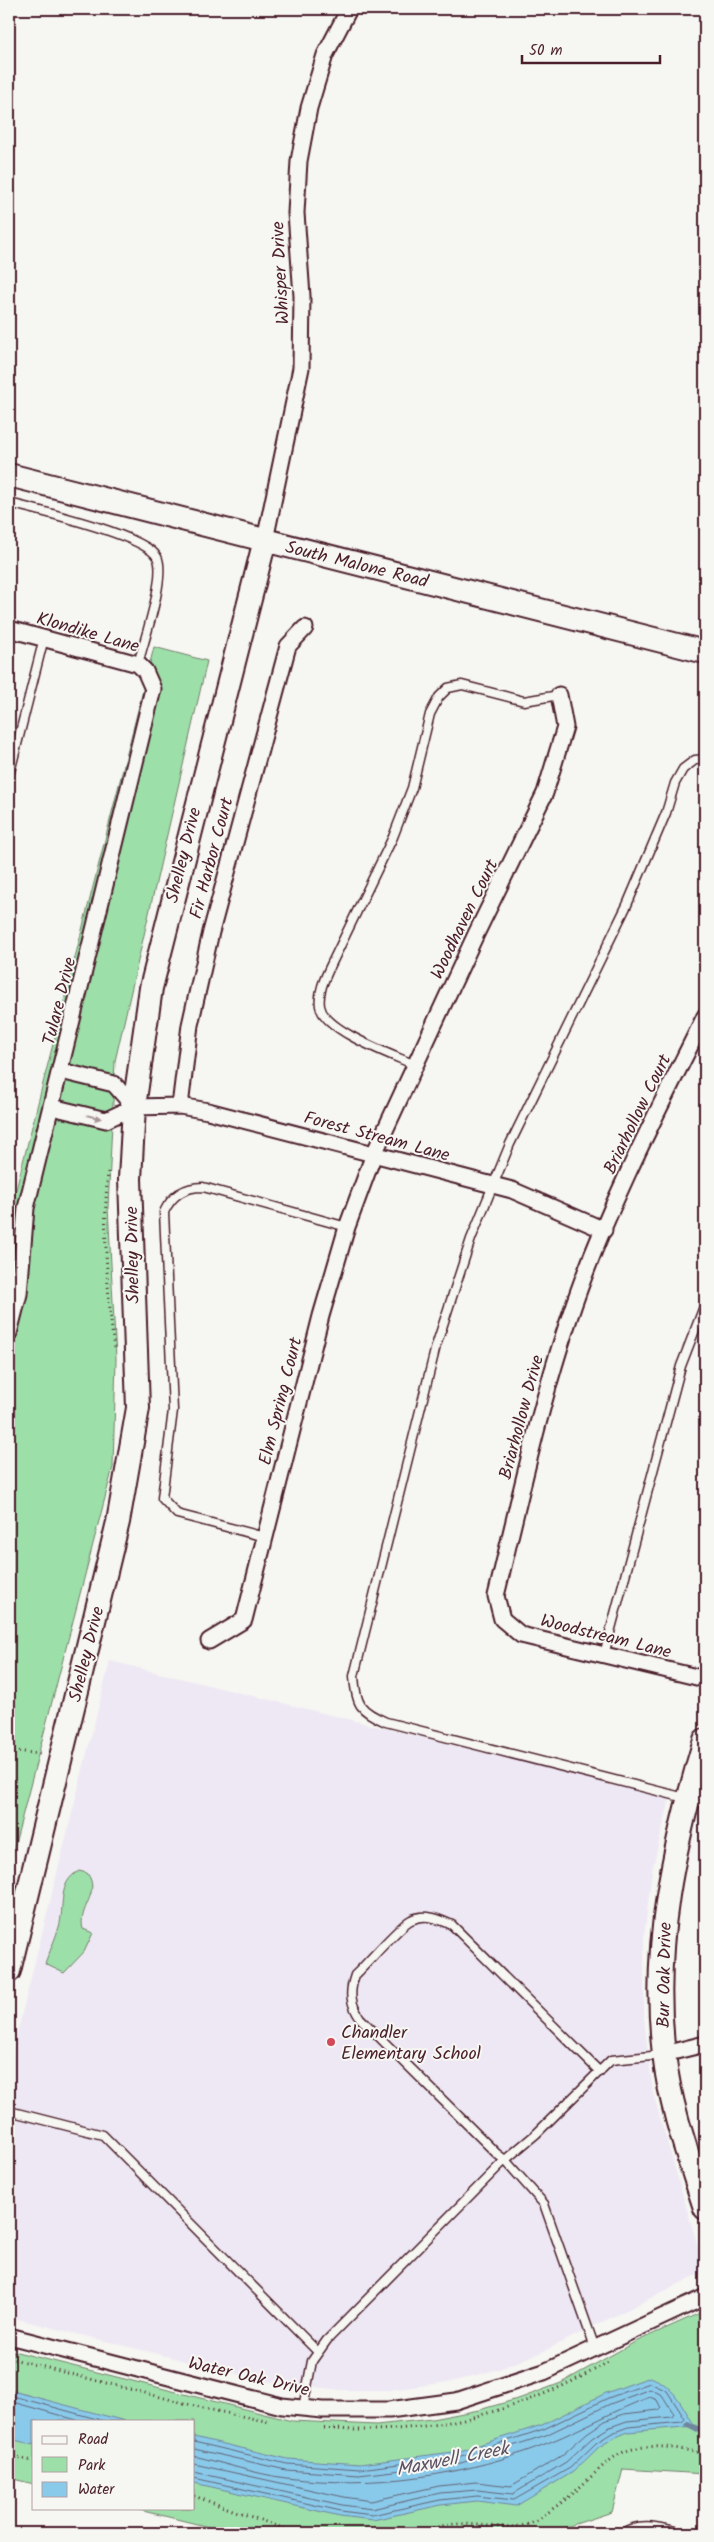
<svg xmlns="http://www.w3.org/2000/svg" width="714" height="2542" font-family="Kalam,sans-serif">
	<rect width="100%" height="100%" fill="#f6f6f2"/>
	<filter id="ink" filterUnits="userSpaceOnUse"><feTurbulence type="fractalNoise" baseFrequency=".02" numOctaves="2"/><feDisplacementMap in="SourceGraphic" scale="10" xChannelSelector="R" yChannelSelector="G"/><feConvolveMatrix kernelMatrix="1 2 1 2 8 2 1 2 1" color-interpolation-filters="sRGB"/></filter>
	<g filter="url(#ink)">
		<!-- built -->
		<path fill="#eee8f4" d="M110,1661L670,1798L652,1870L644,1937V2019L653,2093L705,2271L546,2350L502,2368L455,2381L390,2390H341L269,2382L9,2317V2066Z"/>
		<!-- green -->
		<path fill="#9ddfa9" stroke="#747f6a" d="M154,647L207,661L115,1061L108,1207L116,1359L113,1467L9,1867V1217Z
			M79,1871L87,1873C102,1893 77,1908 83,1929L93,1933L84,1952L64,1973L45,1964C50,1951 55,1939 59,1927C65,1907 57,1882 79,1871Z
			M700,2313L705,2316V2474L623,2469L612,2512L548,2533H233L132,2508H194V2421H34V2484L9,2478V2350L292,2421L376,2425L432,2419L479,2410L521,2398L561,2383L635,2342Z"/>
		<!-- water -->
		<path fill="#89caea" stroke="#70869e" d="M650,2377C674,2385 682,2406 695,2426L628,2432L614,2438L599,2447L573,2472L516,2506L477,2501L441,2505L373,2520L340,2516L194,2483V2437L288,2459L360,2464L460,2451L542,2425L606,2393Z
			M9,2390L125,2421H34V2445L11,2439H9Z"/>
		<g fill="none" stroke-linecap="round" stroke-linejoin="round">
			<!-- shore -->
			<path stroke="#636377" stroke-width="1" d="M9,2395L104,2421
				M9,2401L80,2421
				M194,2442L287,2464L360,2469L461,2456L544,2429L608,2398L650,2383L667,2391L685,2419L682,2422L628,2427L612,2433L596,2443L570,2468L514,2500L477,2496L440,2500L372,2515L341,2511L194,2478
				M194,2449L286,2470L359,2475L461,2463L546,2435L610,2404L650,2389L662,2395L674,2414L672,2417L627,2421L610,2427L592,2438L566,2462L513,2494L477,2490L440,2493L372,2509L342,2505L194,2472
				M194,2456C224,2463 255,2474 286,2478C373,2489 468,2476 550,2442C584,2428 615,2410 650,2397L657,2400L661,2408L659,2410L624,2414L605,2421L587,2433L561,2456L511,2486L476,2482L439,2486L371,2501L344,2497L194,2464"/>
			<!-- stream -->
			<path stroke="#70869e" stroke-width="5.5" d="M688,2424L705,2433"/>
			<!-- lane casing -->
			<g stroke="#4a1f2b" stroke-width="11">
				<path id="lane" d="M9,503C37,510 145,535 157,557C167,575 143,644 138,664
					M705,759L695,760L683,769L675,783L666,813L627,905L510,1144L471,1239L436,1346L354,1676C356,1705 360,1711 386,1722L705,1803
					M9,776L44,638
					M415,1065C393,1055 324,1031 320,1006C318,993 324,980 329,969L393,837L412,788L430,714L439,697L448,688L462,685L524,701L559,695
					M265,1537L177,1514L162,1498L173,1410L164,1212C172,1195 184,1187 203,1187L347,1227
					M604,1655L681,1366L705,1304
					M9,2111L103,2135L318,2352
					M595,2348L544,2204L505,2160L497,2154L360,2018C350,2003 349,1992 355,1975C366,1965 401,1924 411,1920C425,1913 439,1919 452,1925L600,2072
					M303,2408L312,2361L327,2340L505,2160L536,2134L611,2060L662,2055
					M623,2533C641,2520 664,2529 685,2533"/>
			</g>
			<!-- street casing -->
			<g stroke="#4a1f2b" stroke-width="19">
				<path id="street" d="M265,540L301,368L302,296L296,213L299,161L309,108L325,55L349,9
					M9,629L138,664L145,671L153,689L26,1208L19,1294L9,1333
					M705,1016C661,1105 613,1196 579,1290C543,1389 521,1493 496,1596L502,1619L521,1635L705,1679
					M61,1071L114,1084L134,1107
					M180,1106L190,1025L211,932L288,646L305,628
					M52,1107L106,1120L134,1107L180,1106L208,1111L512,1190L604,1230
					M209,1641L244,1620L321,1316L347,1227L374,1154L476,934L545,793L565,727L559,695
					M664,2054L705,2044
					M9,2336L282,2406L322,2410H389L456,2401L544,2372L705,2297"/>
			</g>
			<!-- secondary casing -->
			<g stroke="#4a1f2b" stroke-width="26">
				<path id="secondary" d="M9,475L705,652
					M705,1740C674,1843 651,1946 664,2054C670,2107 689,2158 705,2208
					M9,1971L118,1522L138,1408L130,1179L134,1107L151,988L265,540"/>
			</g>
			<!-- path -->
			<path stroke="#4a1f2b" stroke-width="3" stroke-dasharray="1 4" stroke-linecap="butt" d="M108,1172C102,1230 108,1292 114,1350
				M9,1750L40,1754
				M9,2358L207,2409L270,2422
				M324,2428C422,2438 526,2411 610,2361
				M9,2457L34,2461
				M194,2496L296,2533
				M424,2533C457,2513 494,2534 529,2524C539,2521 549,2511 558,2505C579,2491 595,2470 616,2456C641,2440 678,2448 705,2454
				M518,2533L521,2530L520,2525"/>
			<!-- lane -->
			<use href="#lane" stroke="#f6f6f2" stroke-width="8"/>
			<!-- street -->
			<use href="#street" stroke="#f6f6f2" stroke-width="15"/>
			<!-- secondary -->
			<use href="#secondary" stroke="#f6f6f2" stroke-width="22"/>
		</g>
		<!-- one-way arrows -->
		<defs><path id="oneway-solid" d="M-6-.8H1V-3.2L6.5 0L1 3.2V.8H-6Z" transform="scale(1.25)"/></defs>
		<use fill="#a99598" href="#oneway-solid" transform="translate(94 1117) rotate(13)"/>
	</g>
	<!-- markers -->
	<circle fill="#d1495b" stroke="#f6f6f2" stroke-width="2" cx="331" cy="2042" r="5"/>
	<g text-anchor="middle" stroke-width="4" stroke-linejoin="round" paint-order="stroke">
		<!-- street labels -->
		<g font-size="18" fill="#4a1f2b" stroke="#f6f6f2">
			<text transform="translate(280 273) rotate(-93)" y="6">Whisper Drive</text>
			<text transform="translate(357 564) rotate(14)" y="6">South Malone Road</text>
			<text transform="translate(88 632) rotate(16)" y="6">Klondike Lane</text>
			<text transform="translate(183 855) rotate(-76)" y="6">Shelley Drive</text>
			<text transform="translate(211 858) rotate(-75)" y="6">Fir Harbor Court</text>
			<text transform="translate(464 919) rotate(-64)" y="6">Woodhaven Court</text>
			<text transform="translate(59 1001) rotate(-76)" y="6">Tulare Drive</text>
			<text transform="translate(637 1114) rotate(-64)" y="6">Briarhollow Court</text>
			<text transform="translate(377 1136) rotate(15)" y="6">Forest Stream Lane</text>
			<text transform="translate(132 1255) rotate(-91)" y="6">Shelley Drive</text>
			<text transform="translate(280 1401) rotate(-76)" y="6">Elm Spring Court</text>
			<text transform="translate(521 1417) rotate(-75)" y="6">Briarhollow Drive</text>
			<text transform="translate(606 1636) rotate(14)" y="6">Woodstream Lane</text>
			<text transform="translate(86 1654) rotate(-76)" y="6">Shelley Drive</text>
			<text transform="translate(664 1975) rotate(-89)" y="6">Bur Oak Drive</text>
			<text transform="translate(249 2376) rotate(13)" y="6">Water Oak Drive</text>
		</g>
		<!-- poi labels -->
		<g font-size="18" fill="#4a1f2b" stroke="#f6f6f2" text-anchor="start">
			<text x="341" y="2038">Chandler<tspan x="341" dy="21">Elementary School</tspan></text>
		</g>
		<!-- water labels -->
		<g font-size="19" font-style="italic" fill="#5d5264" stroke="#f6f6f2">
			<text transform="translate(452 2458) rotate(-11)" y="7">Maxwell Creek</text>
		</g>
	</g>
	<!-- margin -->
	<rect width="714" height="2542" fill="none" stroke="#f6f6f2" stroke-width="30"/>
	<rect x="15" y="15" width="684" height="2512" fill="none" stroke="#4a1f2b" stroke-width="2" filter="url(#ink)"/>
	<!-- legend -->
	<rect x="32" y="2420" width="162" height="90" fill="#f6f6f2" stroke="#b1a0a2"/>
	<rect x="42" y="2436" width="25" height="8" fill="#f6f6f2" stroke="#b1a0a2"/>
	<text x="78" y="2444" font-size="15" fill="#4a1f2b">Road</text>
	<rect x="42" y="2457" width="25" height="15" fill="#9ddfa9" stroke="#b1a0a2"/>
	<text x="78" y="2470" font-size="15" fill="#4a1f2b">Park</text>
	<rect x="42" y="2482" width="25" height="15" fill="#89caea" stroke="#b1a0a2"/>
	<text x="78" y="2494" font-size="15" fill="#4a1f2b">Water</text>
	<!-- scale -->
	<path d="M522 55v8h138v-8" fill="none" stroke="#4a1f2b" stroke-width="2.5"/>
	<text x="529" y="55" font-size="15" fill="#4a1f2b" stroke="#f6f6f2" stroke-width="4" paint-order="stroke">50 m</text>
</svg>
